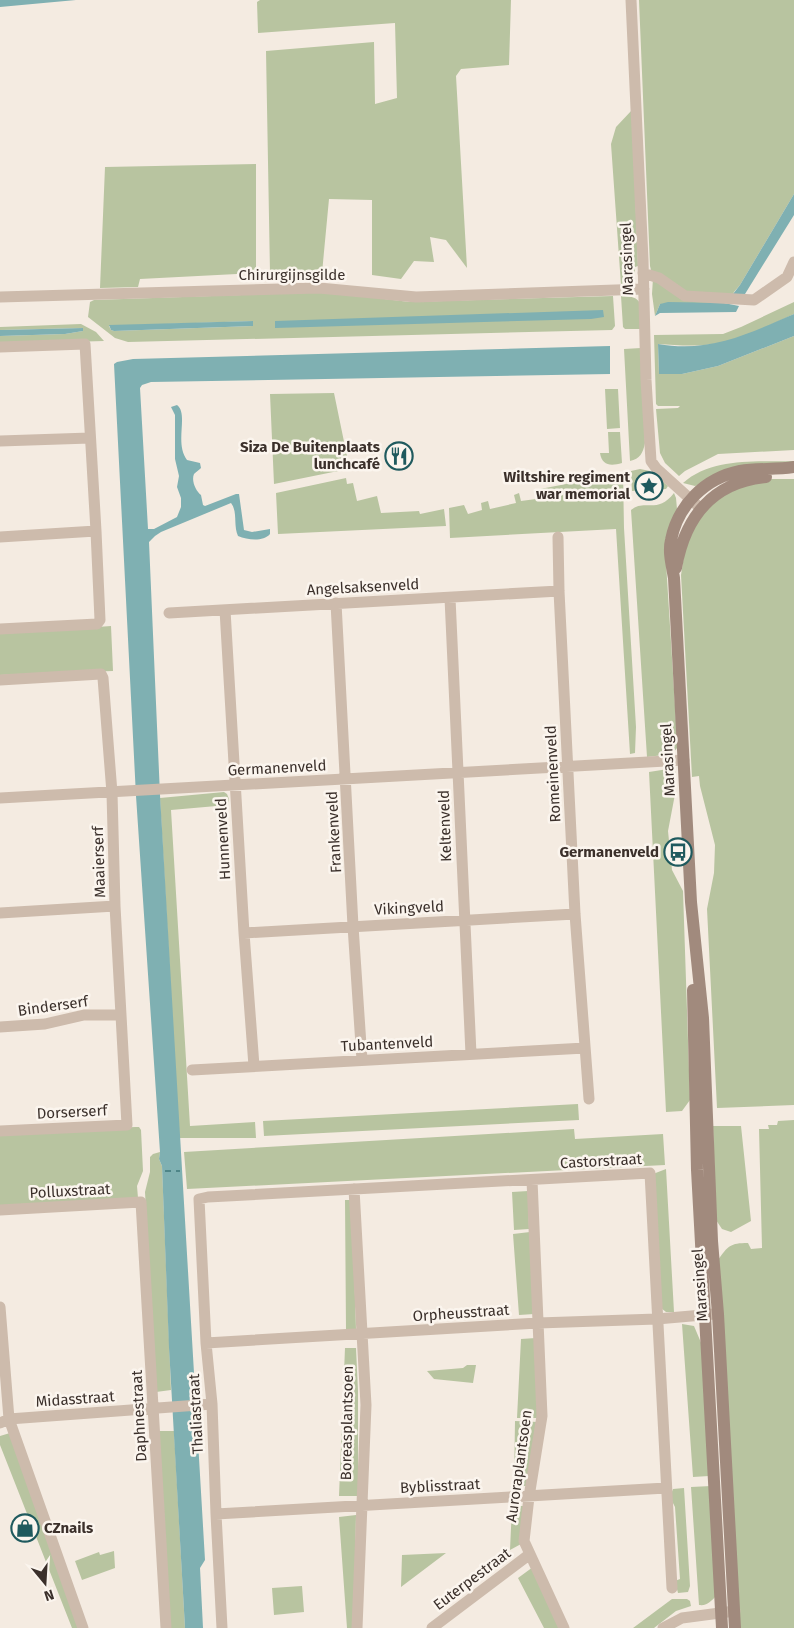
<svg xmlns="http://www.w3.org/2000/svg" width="794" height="1628" font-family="'Fira Sans',sans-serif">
	<rect width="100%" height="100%" fill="#f4ebe1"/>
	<!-- green -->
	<path fill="#b8c4a0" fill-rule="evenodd" d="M260,0H511L509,65L461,69L456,76L467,268L446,240L430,237L434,262L414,261L401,279L372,275V200L329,199L322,273H270L266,51L374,42L375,104L397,98L395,23L258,33L257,2Z
		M639,0H794V194L740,285L734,292L731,299L724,303L660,304L655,316L652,294L653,278L650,266Z
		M632,110L638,266L635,267V284L621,285L611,144L616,127Z
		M256,164V273L140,279L138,287L100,288L105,167Z
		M325,292L410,302L613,296L615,326L612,330L128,342L115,338L88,317L90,302L94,300ZM253,321V326L114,331L111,330L109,326Z
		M621,296C647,296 640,308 641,329H625L623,327Z
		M794,302V314C768,326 742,340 713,344C695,347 675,345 658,344L659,374H682L718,366L794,336V450L718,454L685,471L679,476L665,463L660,453L656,409L678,408L680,406H658L656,404L654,335L723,334L741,327Z
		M81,324L96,332L104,341L0,344V336L65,334L83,331V328L0,330V327Z
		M641,348L645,443C643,453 640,459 630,461L624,349Z
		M605,389H618L620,428L607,429Z
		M334,393L348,461L342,463L343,470L274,484L270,394Z
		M608,432H620L622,463C611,466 602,466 600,453H609Z
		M794,461V465L703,483L695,486L683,483C712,457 758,462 794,461Z
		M640,469L650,471L668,486L666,489L632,491L631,471Z
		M623,473L624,528L636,727L635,753L630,754L616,529L450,538L449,508L464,505L468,514L482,510L481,503L488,501L490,509L516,503L514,495L519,493L521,501L536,499L535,490Z
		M346,478L347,484L353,483L357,501L377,496L381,513L419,511L420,514L444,509L446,526L278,534L276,493Z
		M766,479H794V1105L717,1108L707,909L714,873L715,845L700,786L699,776L692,777L681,575L686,543L695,522L719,498L741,487Z
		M674,493L676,498L677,509L665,547L677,737V748L672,754L647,757L631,510C645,498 657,515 674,493Z
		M111,626L113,671L0,675V634Z
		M668,769L676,772V789L668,831L672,870L683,891L690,1100L682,1111L666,1112L649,772Z
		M224,792L227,794L229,799L228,805L171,810L190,1126L255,1122L256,1138H179L160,798Z
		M578,1104L579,1120L264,1136L263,1121Z
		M794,1120V1628H738L718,1260C728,1246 730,1243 748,1243L751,1249L762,1248L759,1129H769L768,1125H777L778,1121Z
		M713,1126H741L751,1221L731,1232L722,1229L716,1220Z
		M135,1127H139L141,1130L143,1171L137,1186L138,1198L0,1206V1134Z
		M574,1129L575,1139L663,1134L665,1165L187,1189L184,1152Z
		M160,1152L159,1159L162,1166L171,1390L156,1392L145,1192L150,1172V1157L153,1154Z
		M666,1169L674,1312H666L661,1308L653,1174Z
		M528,1191L529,1229L514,1230L512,1192Z
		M345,1200H352L356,1329H346Z
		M530,1232L534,1314L519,1315L513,1234Z
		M682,1324L694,1326L702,1345L709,1476L693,1477Z
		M536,1338L539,1418H517L521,1339Z
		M345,1348H356L358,1391V1496H339Z
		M467,1365H476L473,1383L434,1379L427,1371L463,1368Z
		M515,1421L538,1422L529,1486H514Z
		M159,1431H174L185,1628H170Z
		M10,1433L80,1628H72L0,1445V1436Z
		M711,1486L717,1595C711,1601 708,1606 699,1605L691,1487Z
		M684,1488L690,1586L688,1592L678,1593L675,1581L680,1579L675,1507L670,1497L673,1489Z
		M512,1506H525L521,1544L510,1550Z
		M356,1515L354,1628H347L339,1517Z
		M114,1551L115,1568L82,1580L75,1561L99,1552L100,1555Z
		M446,1553L401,1587L402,1555Z
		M533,1567L560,1628H544L518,1578Z
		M302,1586L304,1612L274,1615L272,1588Z
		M672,1599H687L690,1601L691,1606L676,1611L654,1628H633Z"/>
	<!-- water -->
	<path fill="#7fb0b2" d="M0,0H76L0,7Z
		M794,194V215L745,294H733L740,285Z
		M668,302L724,303L739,306L736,312L660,313L655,316L660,304Z
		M603,310L604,317L591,319L275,328V321Z
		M794,314V336L718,366L682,374H659L658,344C710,353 748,334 794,314Z
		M253,321V326L114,331L111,330L109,325Z
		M83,328V331L65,334L0,336V330Z
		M610,346V374L151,382L142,385L140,388L148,529H154L177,517L181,507V498L177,487L179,476L175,459V415L171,407L177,405C189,414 174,443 187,460L200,463L201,468C199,470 196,472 194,474C191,481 196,491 201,495L203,505L205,506L236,494H239L244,530L252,532L270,529V534C263,542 248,540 238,536C233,525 238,512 231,503L161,532L155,536L149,542L160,795L205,1560L200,1568L203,1628H185L169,1348L162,1166L159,1159L160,1152L136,796L114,364L117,362L133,359Z"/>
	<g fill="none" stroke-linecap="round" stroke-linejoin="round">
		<!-- ferry -->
		<path stroke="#1f5a5e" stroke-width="1" stroke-dasharray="6 5" stroke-linecap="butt" d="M165,1171H180"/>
		<!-- street -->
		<path stroke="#cdbbac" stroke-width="11" d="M631,0L643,260L646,380L651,461L656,468L698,506
			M643,273L659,278L685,296L754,300L787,277L794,262
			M0,297L319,288L416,297L644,289
			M0,347L85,344L96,531L0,537
			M0,441L90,438
			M558,537L559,591L575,914L589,1099
			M450,598L471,1054
			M336,603L353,926L362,1060
			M225,610L244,933L254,1066
			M169,613L559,591
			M0,629L97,624L100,620L96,531
			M0,680L101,674L103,678L112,793L115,906L0,913
			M0,798C228,787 456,774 684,760
			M244,933L575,914
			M0,1027L45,1024L84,1015H121L115,906
			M192,1070L585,1048
			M0,1131L127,1125L121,1015
			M532,1180L542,1416L529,1497L524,1541L564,1628
			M354,1189L366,1405L357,1628
			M0,1210L141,1202L166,1628
			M0,1307L9,1419L83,1628
			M206,1343L538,1323L657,1319L714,1314
			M0,1423L9,1419L212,1404
			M216,1514L666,1488
			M222,1628L216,1514L212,1404L206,1343L199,1199L208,1197L650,1173L672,1588
			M432,1628L530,1554
			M663,1628L682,1618L735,1611"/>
		<!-- secondary -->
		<path stroke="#a18a7d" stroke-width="12" d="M676,568C685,517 713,482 766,477
			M693,990L697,1170L722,1628
			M735,1628L718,1314L712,1241L703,1018L691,902L674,578C672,566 668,552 671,540C678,505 705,478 740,471C758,468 776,470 794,467"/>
	</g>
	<!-- icons -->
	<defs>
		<g id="restaurant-ring" transform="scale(1.4375)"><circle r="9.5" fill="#fbf5ee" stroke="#1f5a5e" stroke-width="1.5"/><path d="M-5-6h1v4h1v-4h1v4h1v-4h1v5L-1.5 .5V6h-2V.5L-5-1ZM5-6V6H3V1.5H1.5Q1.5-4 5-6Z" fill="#1f5a5e"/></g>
		<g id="sight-ring" transform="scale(1.4375)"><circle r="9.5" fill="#fbf5ee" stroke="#1f5a5e" stroke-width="1.5"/><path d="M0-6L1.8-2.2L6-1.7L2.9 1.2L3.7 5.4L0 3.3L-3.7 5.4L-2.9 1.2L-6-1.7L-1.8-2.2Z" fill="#1f5a5e"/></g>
		<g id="bus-ring" transform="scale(1.4375)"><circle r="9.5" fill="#fbf5ee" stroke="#1f5a5e" stroke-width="1.5"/><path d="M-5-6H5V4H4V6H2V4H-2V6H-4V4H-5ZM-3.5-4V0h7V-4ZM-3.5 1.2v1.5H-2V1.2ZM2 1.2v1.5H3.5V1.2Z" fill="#1f5a5e"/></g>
		<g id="shop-ring" transform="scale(1.4375)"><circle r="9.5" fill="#fbf5ee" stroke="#1f5a5e" stroke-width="1.5"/><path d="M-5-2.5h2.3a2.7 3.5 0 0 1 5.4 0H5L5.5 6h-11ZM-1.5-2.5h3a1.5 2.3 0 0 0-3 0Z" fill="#1f5a5e"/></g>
	</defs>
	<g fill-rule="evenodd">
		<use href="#restaurant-ring" x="399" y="456"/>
		<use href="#sight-ring" x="649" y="486"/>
		<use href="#bus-ring" x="678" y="852"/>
		<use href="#shop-ring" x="25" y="1528"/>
	</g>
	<g text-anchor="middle" stroke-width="5" stroke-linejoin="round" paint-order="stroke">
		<!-- street labels -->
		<g font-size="15" fill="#3b302b" stroke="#fbf5ee">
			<text transform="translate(627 259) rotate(-92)" y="5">Marasingel</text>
			<text x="292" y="280">Chirurgijnsgilde</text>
			<text transform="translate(363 587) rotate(-3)" y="5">Angelsaksenveld</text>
			<text transform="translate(668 760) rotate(-93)" y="5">Marasingel</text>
			<text transform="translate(277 768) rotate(-3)" y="5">Germanenveld</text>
			<text transform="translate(553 774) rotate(-93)" y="5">Romeinenveld</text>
			<text transform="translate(445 826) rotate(-92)" y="5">Keltenveld</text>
			<text transform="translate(334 832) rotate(-93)" y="5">Frankenveld</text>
			<text transform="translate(223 839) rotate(-93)" y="5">Hunnenveld</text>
			<text transform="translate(99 862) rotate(-92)" y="5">Maaierserf</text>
			<text transform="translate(409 908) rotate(-3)" y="5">Vikingveld</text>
			<text transform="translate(53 1006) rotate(-8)" y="5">Binderserf</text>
			<text transform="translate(387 1044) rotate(-3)" y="5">Tubantenveld</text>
			<text transform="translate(72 1112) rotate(-3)" y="5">Dorserserf</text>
			<text transform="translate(601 1161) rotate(-3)" y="5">Castorstraat</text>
			<text transform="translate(70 1191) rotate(-3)" y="5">Polluxstraat</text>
			<text transform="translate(700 1285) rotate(-94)" y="5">Marasingel</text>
			<text transform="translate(461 1313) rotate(-4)" y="5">Orpheusstraat</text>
			<text transform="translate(75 1399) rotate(-4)" y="5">Midasstraat</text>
			<text transform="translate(196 1414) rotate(-93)" y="5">Thaliastraat</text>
			<text transform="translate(139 1416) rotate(-93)" y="5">Daphnestraat</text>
			<text transform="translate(347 1423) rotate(-89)" y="5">Boreasplantsoen</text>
			<text transform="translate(519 1466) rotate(-82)" y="5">Auroraplantsoen</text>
			<text transform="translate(440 1486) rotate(-3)" y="5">Byblisstraat</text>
			<text transform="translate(472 1579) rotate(-37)" y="5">Euterpestraat</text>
		</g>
		<!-- poi labels -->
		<g font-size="15" font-weight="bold" fill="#3b302b" stroke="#fbf5ee" text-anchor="end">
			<text x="380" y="452">Siza De Buitenplaats<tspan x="380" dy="17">lunchcafé</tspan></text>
			<text x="630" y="482">Wiltshire regiment<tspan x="630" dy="17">war memorial</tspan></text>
			<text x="659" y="857">Germanenveld</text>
			<text x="44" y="1533" text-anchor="start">CZnails</text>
		</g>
	</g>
	<!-- north arrow -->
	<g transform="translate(45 1583) rotate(162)" stroke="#fbf5ee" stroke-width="4" paint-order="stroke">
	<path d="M0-4L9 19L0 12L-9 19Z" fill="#3b302b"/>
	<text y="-8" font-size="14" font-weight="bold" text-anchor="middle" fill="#3b302b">N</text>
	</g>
</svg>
